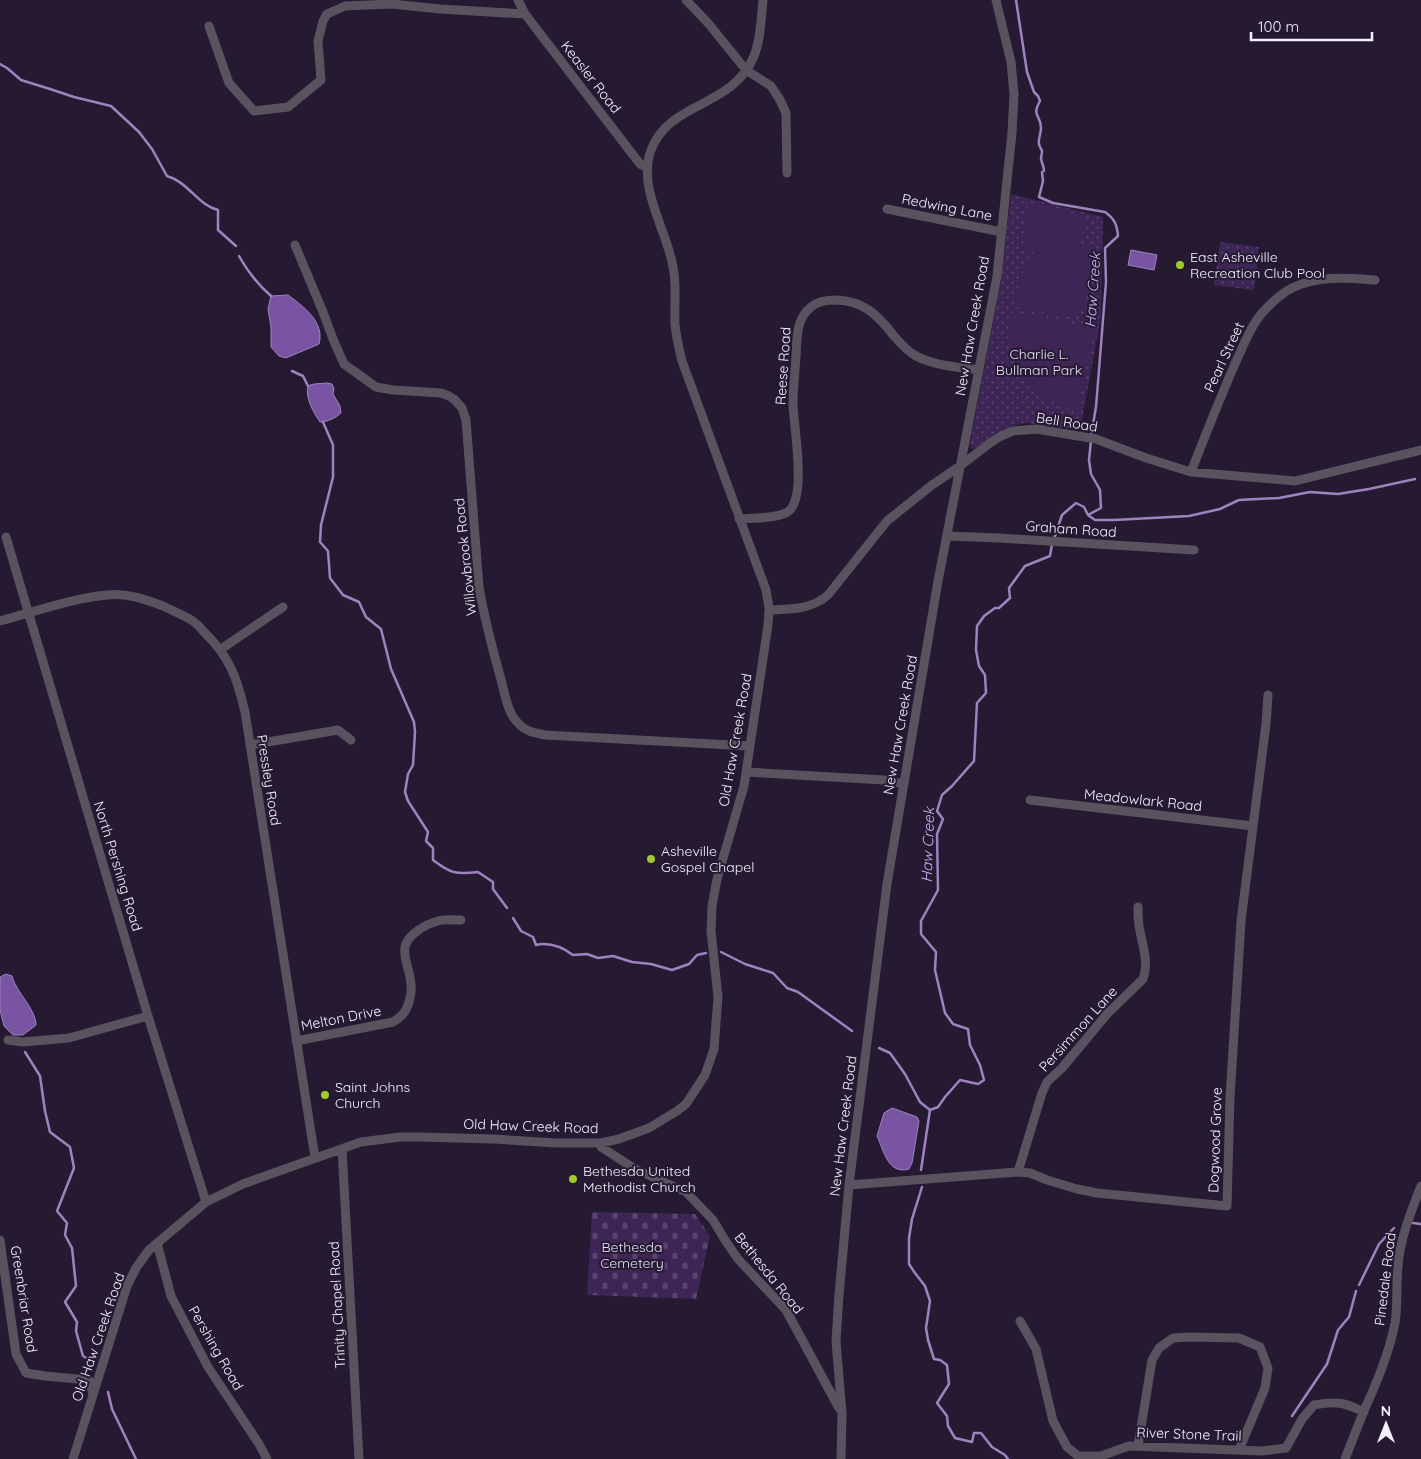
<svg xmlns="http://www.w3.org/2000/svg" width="1421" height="1459" font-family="Quicksand,sans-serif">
	<defs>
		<pattern id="grass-dots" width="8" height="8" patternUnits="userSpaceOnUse" patternTransform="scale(1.25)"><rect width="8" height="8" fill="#3d2555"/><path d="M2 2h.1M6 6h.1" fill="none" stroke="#5a456e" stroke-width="1.8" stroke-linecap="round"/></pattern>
		<pattern id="cemetery-stones" width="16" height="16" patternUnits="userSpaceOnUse" patternTransform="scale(1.25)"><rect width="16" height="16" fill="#3d2555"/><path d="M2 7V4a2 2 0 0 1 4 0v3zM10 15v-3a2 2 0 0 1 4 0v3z" fill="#5a456e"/></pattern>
	</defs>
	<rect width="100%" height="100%" fill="#251a32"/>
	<!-- grass -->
	<path fill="url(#grass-dots)" d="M1011,194L1103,217L1101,317L1080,430L1026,423C1004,426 993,435 976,448L972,449L970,446V443L1001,280Z
		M1220,242L1259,247L1254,290L1214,285Z"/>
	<!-- cemetery -->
	<path fill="url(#cemetery-stones)" d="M592,1212L695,1214L710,1236L696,1299L587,1295Z"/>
	<!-- garden -->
	<path fill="#3d2555" d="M1032,203L1085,216L1081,243L1057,245L1035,253L1023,249L1028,206Z
		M1072,244L1096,247L1083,307C1078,315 1075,317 1067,317L1016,307L1014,303L1026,261L1050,248Z
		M1224,250L1237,251L1233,280L1220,278Z
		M1243,252L1256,254L1252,283L1238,281Z
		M1013,311L1091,328L1094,333L1077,411C1027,397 1003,363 1013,311Z"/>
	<!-- water -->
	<path fill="#7954a3" stroke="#9e83be" d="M1131,250L1157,255L1154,270L1128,265Z
		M288,295C304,307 325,322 319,344L286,358L279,356L271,347V327L268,309L271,296Z
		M326,383L332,384L334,389L333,394L340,406L341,413C336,418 327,422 320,422C313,412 305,397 308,386C314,383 319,384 326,383Z
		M6,974L12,976C16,992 36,1009 36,1025L23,1035H13L4,1026L0,1010V977Z
		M892,1108L917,1117L919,1121L912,1163L909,1169C888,1175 884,1151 877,1136L884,1113Z"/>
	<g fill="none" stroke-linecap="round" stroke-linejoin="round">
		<!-- stream -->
		<path stroke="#9e83be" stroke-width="2.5" d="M1016,0L1027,72L1034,92L1038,96L1040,101C1031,117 1041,114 1041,128C1041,133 1038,139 1039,144C1039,146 1041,148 1042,151C1042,154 1041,157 1041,159C1042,164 1044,166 1044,171L1042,172L1043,181L1039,197L1053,203L1105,212C1115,219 1117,225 1118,236L1105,248L1106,282L1096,407L1091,436
			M0,64L7,68L21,80L50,89L74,97L111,106L139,132L152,149L167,176C188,182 198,205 218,210V230L236,246
			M239,256C248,272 257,284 271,296
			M292,371L303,376L308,386
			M323,422L333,445V477L321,525L320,542L328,551L330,578L343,595L359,602L366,617L381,629L391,669L414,722L415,732L413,765L408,774L405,792L408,801L428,832L426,841L433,848V860C450,873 456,875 478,872L493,882V889L507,908
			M1088,515L1101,508L1100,490L1091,474L1089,460L1091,441
			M1054,539L1062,515L1076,503L1084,507L1088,515L1095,520H1114L1189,516L1220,509L1239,500L1279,498L1310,492L1338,494L1369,489L1415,479
			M513,918L521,931L533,937L536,945C549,942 562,947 573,955L587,954L598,958L613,956L632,962L651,964L672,970L689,964L697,955L706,953
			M721,952L745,964L773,973L787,988L798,992L852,1031
			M879,1048L890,1053L905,1074L920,1102L930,1110
			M25,1052L40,1076L45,1111L50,1132L70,1147L74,1168L57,1211L67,1223L65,1235L72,1248L76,1286L65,1302L77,1322L76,1331L83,1356L92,1361
			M930,1110L938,1107L945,1097L960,1080L978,1084L984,1080L980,1065L970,1045L968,1029L953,1024L945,1013L935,970L936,952L921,934V921L938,890L937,834L943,819L937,811L942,795L952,786L974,761L977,703L986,693L985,675L979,666L976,650L977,626L984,616L995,608H999L1010,598L1009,588L1025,566L1050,556L1052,544
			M921,1170L930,1110
			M922,1187L912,1219L909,1238V1264L915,1273L925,1286L930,1301L926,1328L928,1340L934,1359L940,1360L947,1365L949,1384L937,1403L947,1416L948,1426L955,1438L972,1442L974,1433H981L992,1447L1005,1455L1008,1459
			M1413,1223L1421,1224
			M1359,1285L1379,1244L1394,1228
			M108,1392L112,1409L136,1459
			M1292,1416L1327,1364L1338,1330L1349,1317L1356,1291"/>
		<!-- minor -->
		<path stroke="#58535f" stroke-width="9" d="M518,0L525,14L640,164L647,167
			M686,0L708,23L746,70L771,86L780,100L786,113L787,173
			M209,26L229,83L254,111L288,107L321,80L318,41L323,21L327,14L345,6L392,4L440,9L525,14
			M887,209L1002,232
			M295,245L323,312L333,339L344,364L376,387L393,390L441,393L449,396L455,400L462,408L466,420L479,587C484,617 492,647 500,676C505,693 507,714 520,725C527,732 536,733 545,735L750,746
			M1191,472C1205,436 1219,401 1234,366C1241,351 1247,335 1256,321C1264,309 1279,295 1292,288C1319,275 1347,278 1375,280
			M739,519C751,518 782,519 790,510C806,493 794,428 793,405C793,389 795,372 796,356C797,338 796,319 811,307C818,301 826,300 836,300C864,301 878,315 894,336C901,344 907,351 916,356C935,366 959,367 979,370
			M947,536L999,538L1194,550
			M6,537L148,1016L206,1202
			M769,610C790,609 811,610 828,595L887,521L932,485L960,466L990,443L1001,436L1013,431L1036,429L1096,439L1146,458L1191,472L1295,481L1421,450
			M0,621C34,612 73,598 107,595C127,593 145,599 163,606C173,611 184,615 193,621C197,624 201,628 204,632C230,657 237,678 245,712L315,1158
			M221,649L283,607
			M250,745L338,730L351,740
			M746,772L884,780L904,784
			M1030,800L1253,826
			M8,1040L23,1042L69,1038L148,1016
			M296,1041L393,1022C401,1017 405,1013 408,1005C410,999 412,992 411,986C411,972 403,960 405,947C408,934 426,924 438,921C445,919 454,920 461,920
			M601,1143V1147L635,1169L686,1192L713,1220L725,1240L738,1259L786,1310L839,1408
			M342,1149L359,1459
			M1018,1172L1042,1093L1047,1082L1062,1068L1107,1014L1143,979C1149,963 1143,947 1140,931C1138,923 1138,915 1138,907
			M849,1185L1018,1172L1030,1173L1047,1180L1077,1189L1097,1193L1227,1206L1230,1097L1241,921L1266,724L1268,695
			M0,1240L16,1354L26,1373L45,1376L89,1380L93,1394
			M157,1243L171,1296L208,1367L259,1444L267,1459
			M1020,1321L1036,1349L1053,1421L1067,1447L1078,1456H1101L1129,1446L1262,1451L1286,1448L1302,1419L1314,1405C1336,1401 1344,1402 1364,1412
			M1138,1446L1152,1360L1159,1348L1173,1338L1189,1337L1239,1338L1260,1347L1268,1368L1265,1388L1239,1450
			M73,1459L127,1286L136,1268L149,1250L206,1202L243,1184L361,1142L400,1137H420L494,1139L556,1143H601L619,1139L649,1128L677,1111L686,1104L705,1075L714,1049L718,997L711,931L712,906L717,879L744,786L768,625L769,608L766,590L682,361C679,349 676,336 675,324C674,305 677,286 673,267C667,230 637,188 651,150C669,101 733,108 754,56C761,39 761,18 763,0
			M841,1459L842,1413L836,1341L839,1295L849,1185L887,884L938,581L997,276L1012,133L1014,94L1011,62L996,0
			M1345,1459C1351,1444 1357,1428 1363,1413C1376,1384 1389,1354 1395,1323C1398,1305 1396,1285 1398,1266C1400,1238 1411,1212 1421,1186"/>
	</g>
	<!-- markers -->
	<g fill="#9fca2e" stroke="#251a32" stroke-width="2">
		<circle cx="1180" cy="265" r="5"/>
		<circle cx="651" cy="859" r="5"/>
		<circle cx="325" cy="1095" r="5"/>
		<circle cx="573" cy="1179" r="5"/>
	</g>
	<g text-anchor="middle" stroke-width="4" stroke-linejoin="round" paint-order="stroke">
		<!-- street labels -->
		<g font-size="14" fill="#f6f1fe" stroke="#251a32">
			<text transform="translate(591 77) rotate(52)" y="5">Keasler Road</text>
			<text transform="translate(947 207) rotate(11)" y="5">Redwing Lane</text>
			<text transform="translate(972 326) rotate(-80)" y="5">New Haw Creek Road</text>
			<text transform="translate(1224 357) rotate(-65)" y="5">Pearl Street</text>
			<text transform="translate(783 366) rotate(-86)" y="5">Reese Road</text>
			<text transform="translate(1067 422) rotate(9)" y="5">Bell Road</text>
			<text transform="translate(1071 529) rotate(4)" y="5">Graham Road</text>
			<text transform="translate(465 557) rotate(-96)" y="5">Willowbrook Road</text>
			<text transform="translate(900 725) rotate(-80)" y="5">New Haw Creek Road</text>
			<text transform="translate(735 740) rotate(-80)" y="5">Old Haw Creek Road</text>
			<text transform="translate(269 780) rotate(81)" y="5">Pressley Road</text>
			<text transform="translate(1143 800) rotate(6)" y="5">Meadowlark Road</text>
			<text transform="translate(118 866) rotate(73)" y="5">North Pershing Road</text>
			<text transform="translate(341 1018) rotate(-11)" y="5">Melton Drive</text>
			<text transform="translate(1078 1029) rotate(-48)" y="5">Persimmon Lane</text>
			<text transform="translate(531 1126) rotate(2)" y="5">Old Haw Creek Road</text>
			<text transform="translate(843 1126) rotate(-83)" y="5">New Haw Creek Road</text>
			<text transform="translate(1215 1140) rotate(-88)" y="5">Dogwood Grove</text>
			<text transform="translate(769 1273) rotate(51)" y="5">Bethesda Road</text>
			<text transform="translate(1385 1279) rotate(-83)" y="5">Pinedale Road</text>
			<text transform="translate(24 1299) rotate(81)" y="5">Greenbriar Road</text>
			<text transform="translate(337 1305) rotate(-93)" y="5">Trinity Chapel Road</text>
			<text transform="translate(98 1337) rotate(-71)" y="5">Old Haw Creek Road</text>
			<text transform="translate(216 1348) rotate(60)" y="5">Pershing Road</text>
			<text transform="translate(1189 1434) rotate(2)" y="5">River Stone Trail</text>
		</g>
		<!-- poi labels -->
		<g font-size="14" fill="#f6f1fe" stroke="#251a32" text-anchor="start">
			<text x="1190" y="262">East Asheville<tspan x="1190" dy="16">Recreation Club Pool</tspan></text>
			<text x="661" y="856">Asheville<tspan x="661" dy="16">Gospel Chapel</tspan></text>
			<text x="335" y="1092">Saint Johns<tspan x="335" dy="16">Church</tspan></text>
			<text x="583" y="1176">Bethesda United<tspan x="583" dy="16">Methodist Church</tspan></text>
		</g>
		<!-- park labels -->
		<g font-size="14" fill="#e9e0f6" stroke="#251a32">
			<text x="1039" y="359">Charlie L.<tspan x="1039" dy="16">Bullman Park</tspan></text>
			<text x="632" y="1252">Bethesda<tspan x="632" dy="16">Cemetery</tspan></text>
		</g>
		<!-- water labels -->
		<g font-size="15" font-style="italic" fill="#ceb2f2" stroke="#251a32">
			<text transform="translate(1093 290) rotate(-86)" y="5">Haw Creek</text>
			<text transform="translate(928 845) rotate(-88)" y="5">Haw Creek</text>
		</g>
	</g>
	<!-- north arrow -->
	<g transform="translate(1386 1424)" stroke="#251a32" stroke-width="4" paint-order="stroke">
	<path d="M0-4L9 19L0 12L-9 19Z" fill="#f6f1fe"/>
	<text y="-8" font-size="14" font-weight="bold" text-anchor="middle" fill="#f6f1fe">N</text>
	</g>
	<!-- scale -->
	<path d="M1251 32v8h121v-8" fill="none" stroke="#f6f1fe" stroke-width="2.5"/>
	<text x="1258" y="32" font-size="15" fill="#f6f1fe" stroke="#251a32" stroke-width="4" paint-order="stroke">100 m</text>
</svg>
